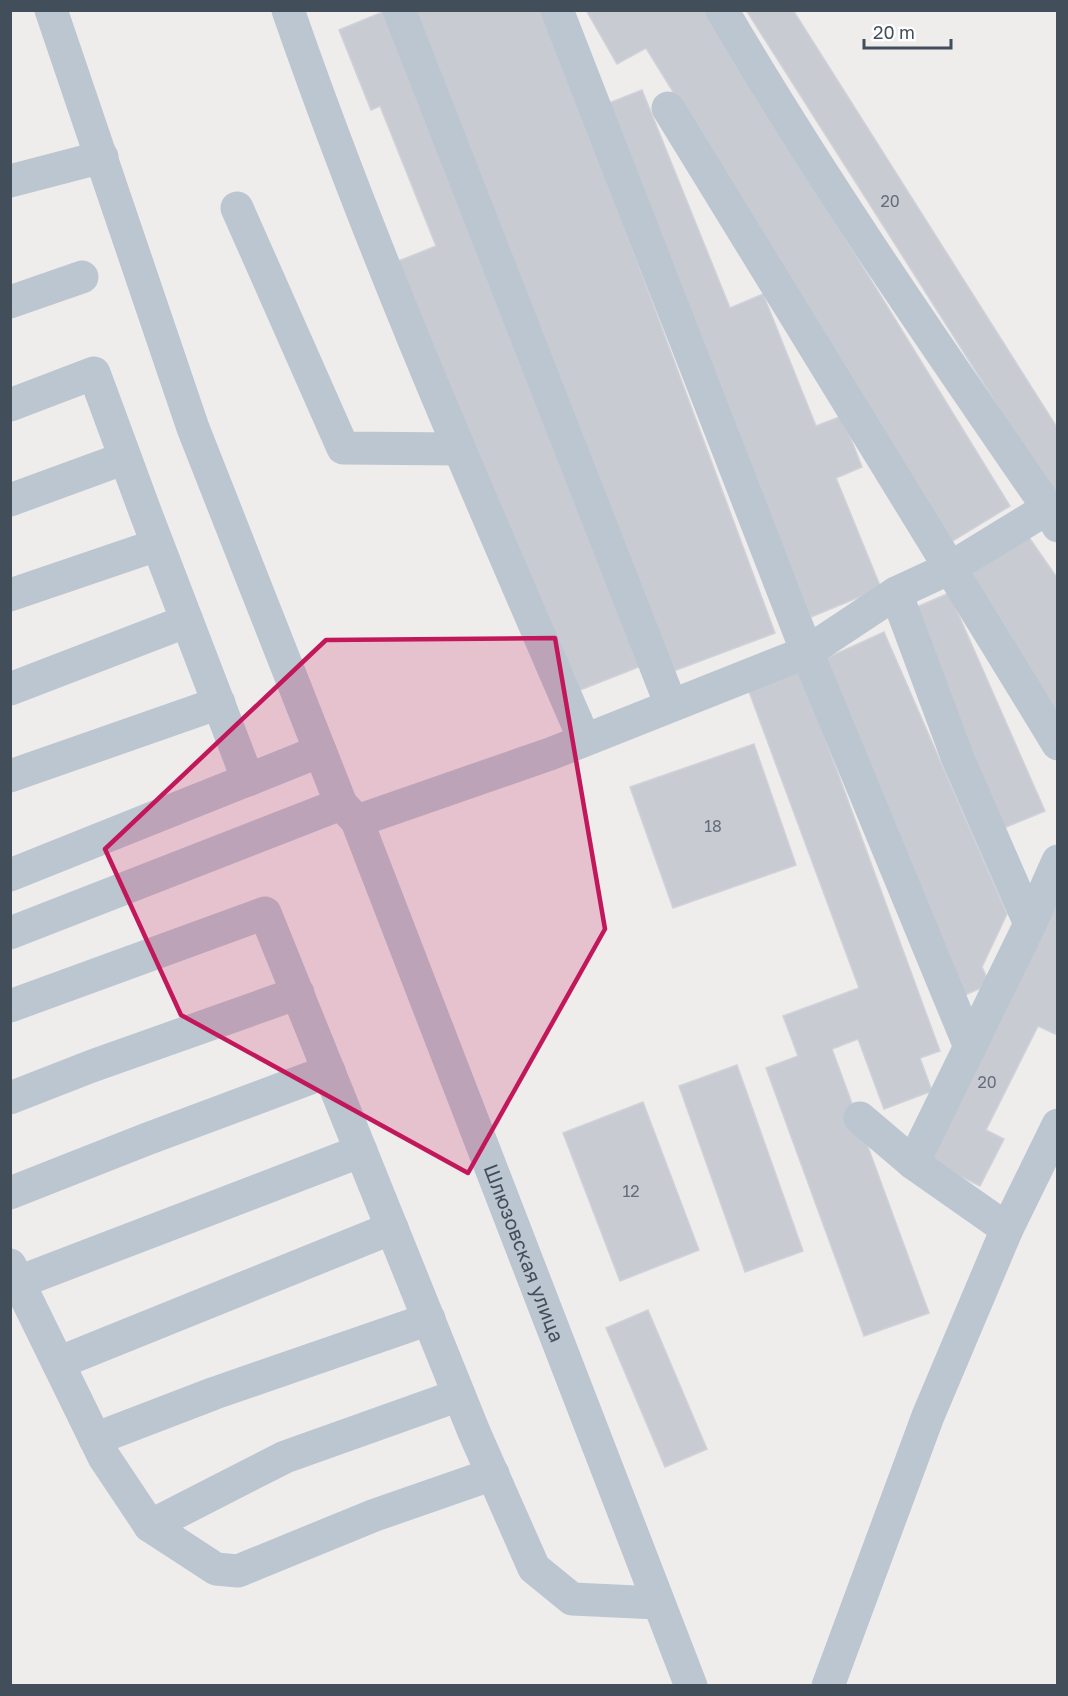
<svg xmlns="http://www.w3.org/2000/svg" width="1068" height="1696" font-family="'Golos Text',sans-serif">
	<rect width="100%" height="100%" fill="#efecec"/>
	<!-- building -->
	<path fill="#c8cbd2" stroke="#d0d2d9" stroke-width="1.5" d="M414,10H544L775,633L663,675Z
		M586,10H705L1010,506L951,542L646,48L617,64Z
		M746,10H793L1058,429V507L989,392Z
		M385,11L646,664L570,694L396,262L436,246L380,106L371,110L339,30Z
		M642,90L730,308L763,294L816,426L842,416L862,467L836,478L881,588L811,617L604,105Z
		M1028,536L1058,579V713L966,577Z
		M949,593L1045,811L999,830L910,610Z
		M884,632L1007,914L982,967L990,984L958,998L816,663Z
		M800,670L940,1051L920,1058L932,1091L884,1109L858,1039L832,1049L929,1313L864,1336L766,1068L798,1056L783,1016L859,988L748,689Z
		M754,744L796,865L673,908L630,787Z
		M1058,890V1029L1055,1034L1038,1026L986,1130L1004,1139L980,1186L926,1159Z
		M737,1065L803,1251L745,1272L679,1086Z
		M643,1102L699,1250L620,1281L563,1133Z
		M648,1310L707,1449L665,1467L606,1328Z"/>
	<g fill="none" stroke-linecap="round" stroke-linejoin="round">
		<!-- minor -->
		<g stroke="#bbc6d0" stroke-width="33">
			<path id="s1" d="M51,10L193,428L341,804L357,821L691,1686"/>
			<path d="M288,10C374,258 480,498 584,739"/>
			<path d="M399,10L671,705"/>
			<path d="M557,10L807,652L970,1047"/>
			<path d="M722,10C822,181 936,345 1048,508"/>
			<path d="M668,108L1058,744"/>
			<path d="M10,181L102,157"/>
			<path d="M237,208L343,448L459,449"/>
			<path d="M10,302L82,277"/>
			<path d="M10,405L94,373L146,514L248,780"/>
			<path d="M10,500L125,458"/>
			<path d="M896,593L958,759L1030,924"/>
			<path d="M10,595L157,545"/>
			<path d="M10,689L187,621"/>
			<path d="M10,776L219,703"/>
			<path d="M357,821L550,754L807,652L896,593L950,568L1048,508L1058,526"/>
			<path d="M10,875L320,751"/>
			<path d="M10,933L341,804"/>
			<path d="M10,1006L265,913L474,1432L534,1568L572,1599L658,1603"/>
			<path d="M10,1098L92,1066L298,993"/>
			<path d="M860,1118L913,1163L1007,1229"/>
			<path d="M913,1163L1030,924L1058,861"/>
			<path d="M10,1193L147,1139L329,1071"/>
			<path d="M10,1265L104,1457L150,1526L216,1569L238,1571L375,1515L493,1474"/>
			<path d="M19,1282L361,1151"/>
			<path d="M58,1363L392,1228"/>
			<path d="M95,1439L215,1393L429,1319"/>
			<path d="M150,1526L285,1457L459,1395"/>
			<path d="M828,1686L928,1416L1007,1229L1058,1125"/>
		</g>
	</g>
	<!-- marked area -->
	<path fill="#c2185b" fill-opacity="0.2" stroke="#c2185b" stroke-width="4.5" stroke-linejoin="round" d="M555,638L605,929L468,1173L181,1015L105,849L326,640Z"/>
	<g text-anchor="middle" stroke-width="6" stroke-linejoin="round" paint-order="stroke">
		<!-- number labels -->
		<g font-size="16" fill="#646d79">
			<text x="890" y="207">20</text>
			<text x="713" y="832">18</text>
			<text x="987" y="1088">20</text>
			<text x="631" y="1197">12</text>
		</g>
		<!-- street labels -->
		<g font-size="20" fill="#434e5b" stroke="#fff">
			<text dy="7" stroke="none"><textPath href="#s1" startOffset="1332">Шлюзовская улица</textPath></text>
		</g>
	</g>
	<!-- border -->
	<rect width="1068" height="1696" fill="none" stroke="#434e5b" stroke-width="24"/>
	<!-- scale -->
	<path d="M864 39v9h87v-9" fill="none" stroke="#434e5b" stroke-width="3"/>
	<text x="873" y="39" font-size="18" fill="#434e5b" stroke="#ffffff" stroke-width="4.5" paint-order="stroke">20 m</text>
</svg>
